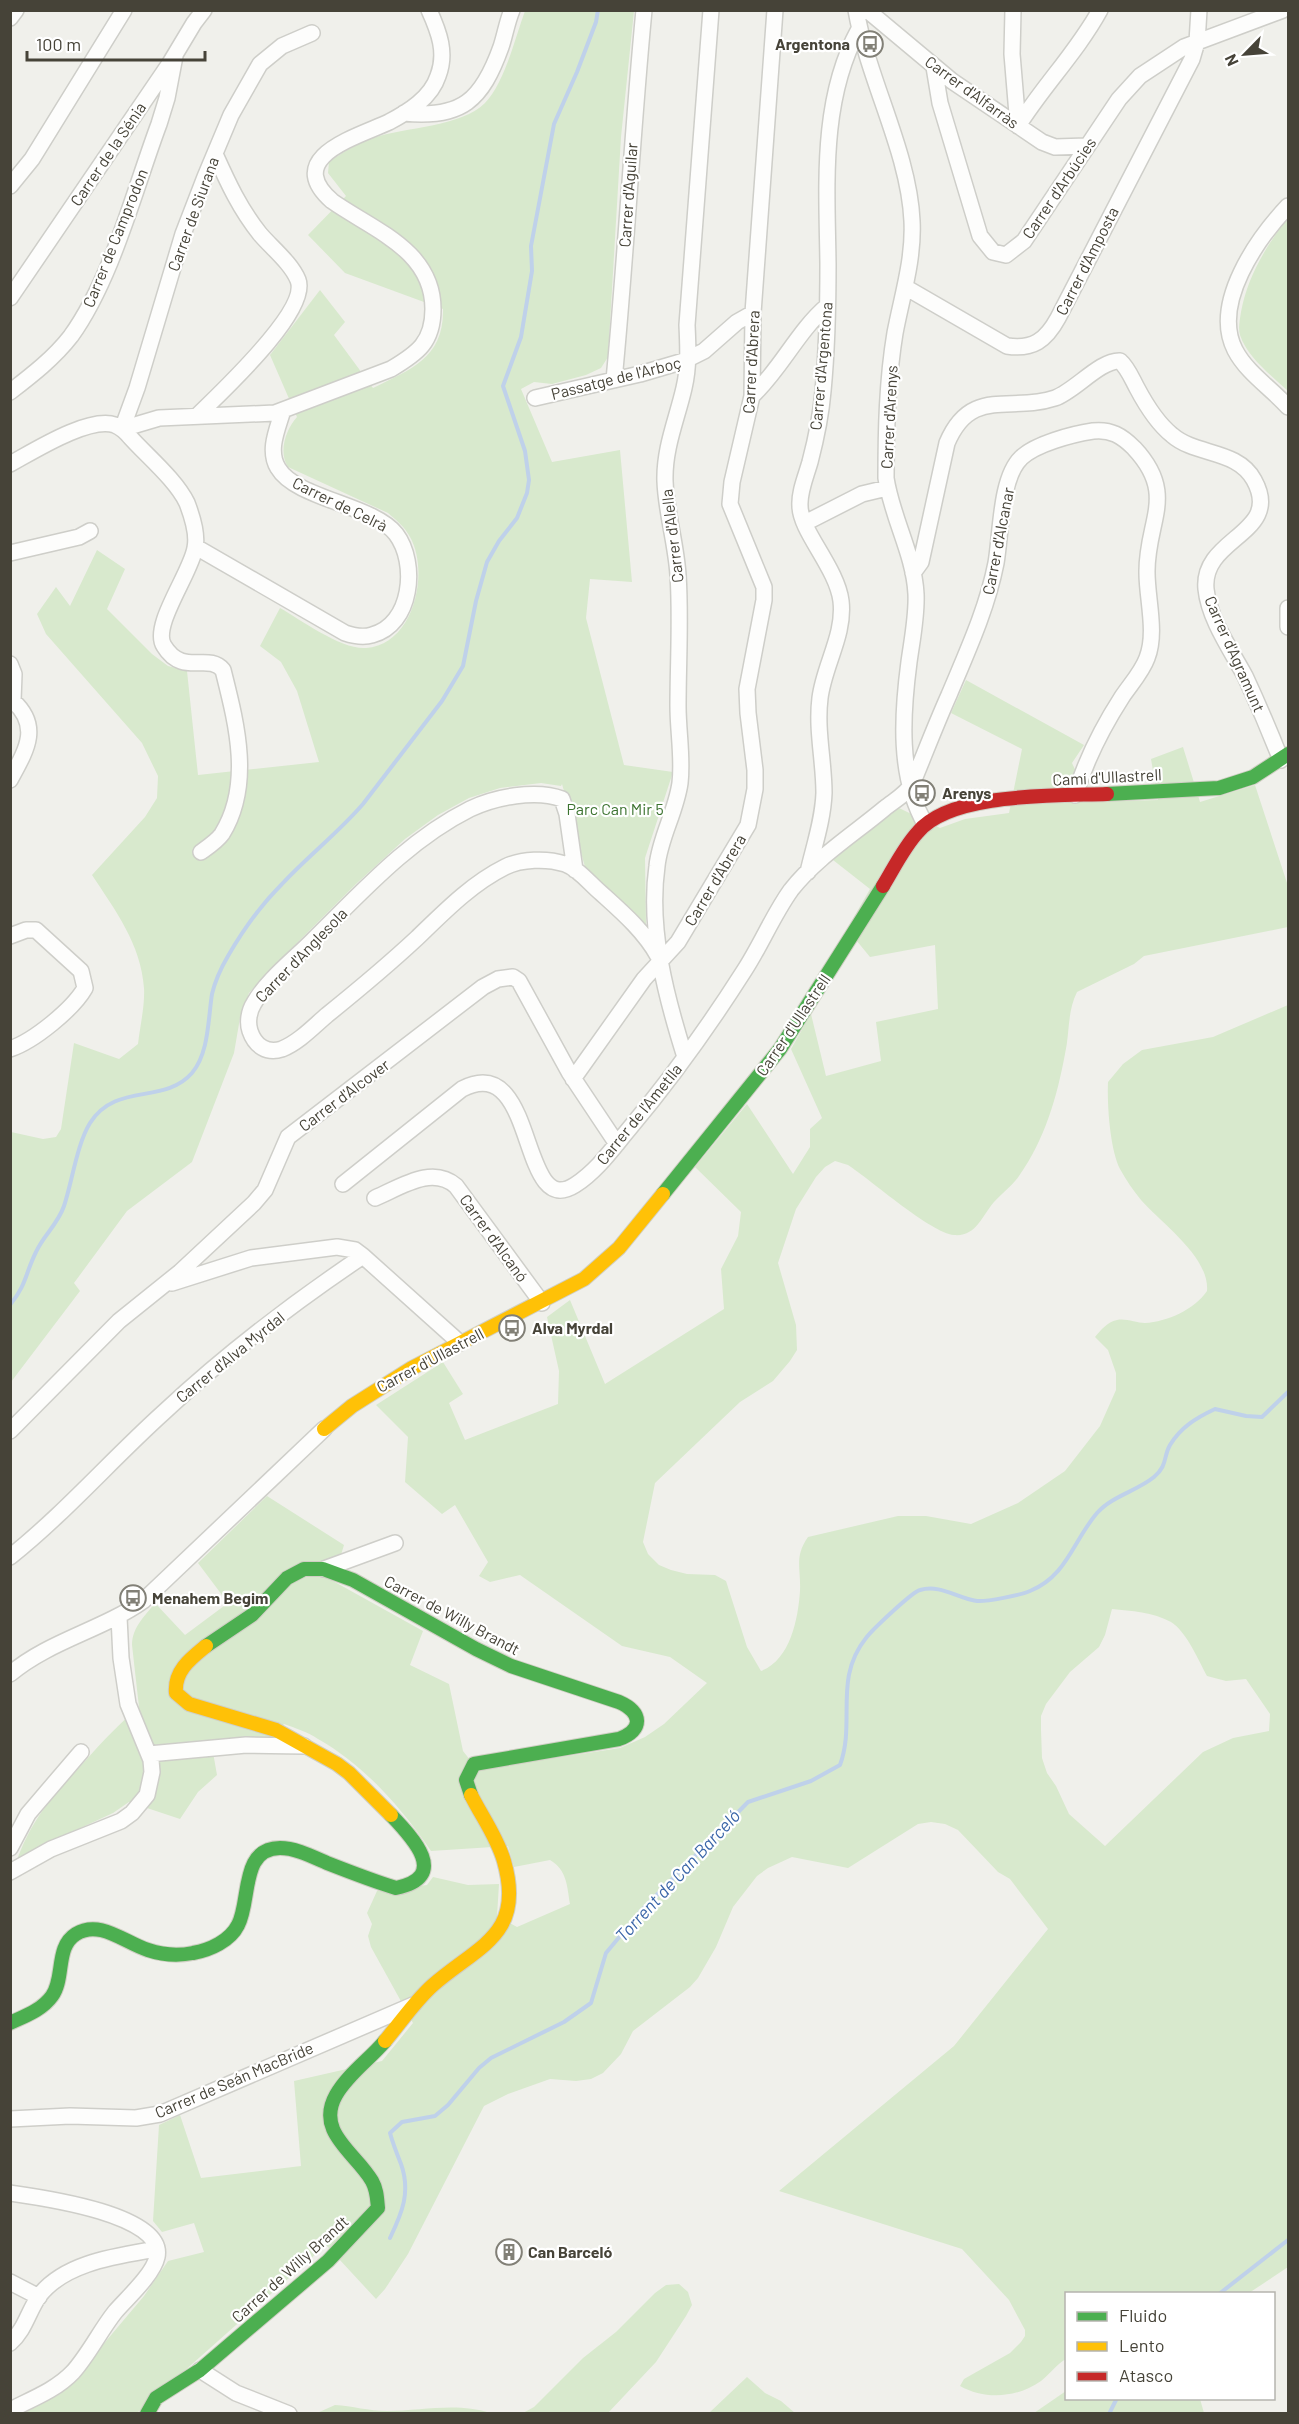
<svg xmlns="http://www.w3.org/2000/svg" width="1299" height="2424" font-family="Barlow,sans-serif">
	<rect width="100%" height="100%" fill="#f0f0eb"/>
	<!-- green -->
	<path fill="#d8e9cd" fill-rule="evenodd" d="M525,11H634L621,137L608,357L601,368L586,375L552,384L534,382L521,389L552,462L620,450L632,582L590,579L586,618L624,765L673,772L645,858L646,924H644L585,867L562,784L561,786L541,783L500,788L469,798L438,815L405,839L356,884L268,972L249,993L240,1018L234,1053L192,1162L127,1211L74,1283L80,1291L11,1382V1132L43,1139L56,1137L61,1129L74,1043L119,1059L138,1044C140,1026 145,1006 144,988C141,944 115,910 92,875L145,817L157,798L158,776L142,743L46,634L37,614L56,587L70,606L97,550L125,569L107,609L152,654L168,666L187,671L198,775L319,762L297,691L281,662L260,646L280,608C301,620 342,650 366,648C414,645 430,572 410,537C405,527 396,520 388,513L288,467C278,452 286,429 297,417L270,355L320,290L345,322L334,335L373,388C411,369 444,358 443,309L345,273L308,235L346,196L328,173L329,162C343,152 357,144 373,138C405,127 461,127 485,103C505,82 515,38 525,11Z
		M1288,217V391C1272,376 1247,357 1240,335C1238,328 1240,319 1241,312C1248,275 1266,247 1288,217Z
		M966,680L1084,745L1072,763L1090,802L1158,800L1151,759L1183,747L1200,802L1255,785L1288,886V927L1144,956L1134,964L1077,992C1067,1012 1070,1032 1065,1054C1057,1097 1045,1139 1019,1176C1012,1186 1002,1193 994,1202C982,1216 976,1237 954,1235C931,1233 871,1180 848,1165L835,1161L825,1167L816,1177L796,1209L778,1263L796,1325L797,1350L790,1361L773,1381L740,1402L655,1483L643,1542L648,1554L659,1565L671,1570L687,1574L715,1575L726,1581L747,1647L761,1671C790,1660 798,1620 800,1591C801,1568 794,1557 808,1537L898,1516H926L971,1524L1018,1503L1065,1471L1100,1426L1116,1390V1373L1108,1350L1095,1337C1101,1330 1107,1322 1117,1320C1126,1318 1136,1323 1145,1323C1167,1322 1195,1309 1207,1291C1210,1257 1161,1223 1141,1200C1133,1190 1126,1180 1120,1169C1110,1149 1107,1105 1108,1082L1123,1064L1142,1050L1213,1037L1288,1005V2267L1249,2293L1066,2294V2359C1057,2364 1050,2374 1041,2381C1017,2398 985,2400 960,2386L964,2379L1010,2353L1021,2342L1025,2336V2330L1009,2300L962,2249L779,2191L954,2046L1048,1929L1010,1879L998,1872L958,1830L945,1824L931,1822L918,1824L848,1868L792,1857L768,1868L757,1876L733,1907L716,1947L698,1978L690,1987L633,2031L621,2054L603,2073L591,2079L576,2081L550,2079L508,2094L484,2106L408,2254L385,2289L376,2299L326,2245L137,2413H24L60,2394L69,2385L144,2296L168,2261L204,2252L194,2223L162,2232L153,2221L159,2125L180,2115L201,2178L301,2166L294,2081L382,2061L413,2023L371,1947L368,1936L372,1924L367,1913L377,1891L427,1885L433,1877L468,1885L499,1884L497,1916L517,1927L570,1904C567,1886 567,1870 550,1860L514,1867L508,1846L431,1851C401,1807 364,1765 318,1739C308,1732 295,1728 284,1724L272,1739L211,1741L217,1775L198,1792L180,1819L129,1802L113,1813L61,1837L16,1863C31,1819 55,1793 86,1760C103,1741 119,1724 139,1707L132,1645C132,1627 145,1616 155,1603L185,1635L228,1603L198,1563L267,1496L344,1545L333,1581L423,1631L410,1665L449,1684L463,1751L478,1770L620,1748L645,1737L664,1724L707,1683L670,1657L622,1646L520,1575L490,1582L479,1576L488,1562L455,1505L442,1514L405,1482L408,1437L376,1405L443,1362L463,1394L449,1403L465,1440L558,1404L559,1371L547,1317L570,1300L605,1384L724,1309L721,1269L738,1236L741,1212L695,1167L747,1104L793,1174L810,1147V1129L822,1118L791,1049L811,1014L826,1076L881,1061L876,1022L938,1009L935,945L870,957L847,929L870,889L833,860L897,807L940,828L965,819L1009,813L1022,749L951,713ZM1112,1609C1131,1611 1153,1612 1171,1622C1186,1631 1199,1661 1207,1676L1226,1681L1246,1679L1270,1714L1269,1731L1233,1738L1203,1752L1105,1846L1069,1814L1056,1786L1047,1773L1042,1758L1041,1730V1716L1046,1704L1070,1672L1099,1647L1105,1635Z
		M679,2284L688,2292L692,2305L686,2316L656,2362L608,2413H523L534,2407L583,2358L616,2332L655,2293L666,2285Z
		M747,2377L765,2393L781,2401L795,2413H709Z
		M1066,2391V2398L1200,2399L1204,2413H1034Z
		M335,2405C352,2406 369,2411 387,2411C421,2411 457,2402 490,2413H317Z"/>
	<g fill="none" stroke-linecap="round" stroke-linejoin="round">
		<!-- stream -->
		<path stroke="#bfd1ea" stroke-width="4" d="M10,1305C27,1284 25,1274 36,1252C43,1236 58,1224 64,1206C72,1182 77,1144 90,1123C116,1082 164,1105 192,1073C209,1053 208,1019 212,994C215,981 221,968 228,956C243,930 261,905 282,884C308,856 338,833 363,804L442,701L463,666L476,601L487,562L499,541L517,518L527,493L529,480L525,451L503,386L521,337L532,271L531,246L554,124L577,72L596,22L598,10
			M390,2238C402,2213 411,2192 401,2164C397,2154 393,2144 390,2133L402,2122L435,2116L448,2105L479,2068L491,2058L564,2022L591,2003L606,1953L640,1912L748,1802L811,1781L840,1765C856,1722 833,1679 866,1638C872,1630 912,1592 920,1590C940,1584 957,1598 977,1601C986,1602 1021,1595 1030,1591C1067,1576 1073,1541 1097,1513C1112,1496 1137,1491 1154,1477C1168,1465 1163,1457 1170,1445C1181,1427 1196,1418 1215,1409L1246,1416L1262,1417L1288,1392
			M1219,2294L1288,2240
			M1109,2414L1117,2398"/>
		<!-- street casing -->
		<g stroke="#cecec9" stroke-width="18">
			<path id="street" d="M856,10C868,80 909,152 912,221C914,259 902,296 895,333C887,381 886,430 886,478C892,518 914,554 916,594C917,616 912,640 909,662C902,715 898,776 925,824
				M867,10L952,81L1042,142L1055,147L1087,146
				M1013,10L1012,54L1018,126
				M10,18L16,10
				M934,67L940,103L980,236L993,252L1006,255L1024,241L1119,99L1140,76L1184,47L1283,10
				M404,113C462,119 482,100 501,47C505,35 507,22 512,10
				M1018,126C1043,86 1077,52 1100,10
				M10,186L32,159L124,10
				M1288,206C1258,238 1211,303 1235,350C1247,373 1271,388 1288,407
				M905,287L1007,346C1033,350 1046,340 1058,318L1192,59L1197,42L1199,10
				M10,298L170,63L194,23L204,10
				M614,380C626,257 632,134 644,10
				M10,392C32,375 54,358 71,336C112,279 134,191 159,124L167,98L175,56
				M752,396C781,369 797,332 827,306
				M535,398L640,374L684,361L704,351L737,322L753,313
				M197,416C219,394 310,311 298,280C291,263 272,248 260,234C240,209 228,183 215,154
				M122,429L159,418L275,413L391,369C418,353 433,342 433,309C433,250 373,230 332,201C282,157 357,137 389,122C408,112 431,98 438,76C447,53 439,32 429,10
				M122,429L137,388L183,234L205,177L231,115L260,64L282,46L312,33
				M10,464C34,451 89,416 115,425C122,428 126,432 130,437C147,456 176,480 187,503C192,516 198,534 195,548C191,573 151,626 164,646C183,677 208,652 223,670C236,722 253,784 222,834C217,841 208,847 201,852
				M805,523L862,494L887,488
				M196,547L345,633C354,636 363,638 372,635C412,625 418,563 396,534C374,505 296,499 278,468C267,450 278,428 283,410
				M10,553L79,537L90,531
				M913,573L921,562L947,443C971,386 1010,413 1055,398C1075,391 1100,360 1120,361C1128,368 1132,379 1137,388C1146,405 1157,423 1172,435C1196,456 1237,449 1254,480C1284,534 1201,537 1206,589C1209,619 1231,650 1245,676C1258,704 1270,732 1281,760
				M1288,608V627
				M10,664L14,674L13,701
				M10,780C25,752 42,727 13,701
				M575,870L567,814L562,799C536,789 495,797 470,809C408,840 361,893 312,941C293,960 267,980 254,1003C249,1011 247,1022 250,1031C255,1046 267,1054 282,1049C299,1042 313,1027 327,1015C358,990 388,965 417,938C444,912 471,884 505,867C521,859 547,858 565,864C579,869 590,884 601,893C622,912 644,931 658,956
				M808,872C814,846 823,820 824,793C824,761 816,730 820,698C824,665 845,635 841,601C837,568 800,531 800,506C799,492 806,476 810,462C816,439 821,415 823,391C827,349 828,306 828,264C827,186 820,100 859,29
				M10,936L26,930H36L81,971L85,988C73,1009 34,1041 10,1049
				M685,1057C666,997 648,929 657,866C660,837 676,812 680,783C683,758 678,732 678,706C678,663 681,618 678,575C676,543 666,512 665,481C664,448 677,419 684,388C689,367 688,346 687,325L711,10
				M573,1079L644,979L678,942L748,825L755,789V770L748,713L747,689L764,600V587L730,504L732,482L752,396L753,313L775,10
				M343,1184L462,1089C538,1050 518,1221 575,1185C597,1171 613,1148 629,1129C671,1079 709,1026 744,971C761,945 773,915 791,890C816,858 854,834 885,808C895,800 908,793 913,782C925,753 936,724 949,695C967,652 987,609 996,563C1001,535 1000,478 1021,458C1035,444 1073,434 1093,431C1111,429 1122,436 1134,448C1178,495 1146,521 1147,573C1147,599 1157,633 1147,658C1142,672 1130,685 1122,697C1102,728 1086,760 1075,795
				M375,1198C401,1187 432,1165 456,1186L542,1303
				M172,1283L251,1258L337,1247L355,1250L363,1256
				M10,1431L119,1321L180,1272L254,1203L265,1190L288,1137L483,987L498,979L513,977L519,981L569,1072L617,1144
				M10,1557C65,1513 111,1460 163,1413C225,1355 293,1303 363,1256L460,1343
				M324,1569L395,1543
				M10,1674C49,1641 102,1630 143,1601L324,1429
				M149,1754L246,1745L304,1746
				M10,1848L28,1814L81,1752
				M10,1872L51,1849L121,1821L132,1813L147,1795L152,1772L151,1760L128,1704L121,1658L119,1617
				M10,2119L70,2116L136,2118L160,2114L413,2005
				M10,2193C38,2197 166,2214 157,2257C153,2275 127,2298 115,2312C100,2331 89,2354 73,2372C56,2390 32,2399 10,2410
				M10,2282L39,2297
				M10,2343C25,2330 28,2312 39,2296C65,2262 118,2256 157,2249
				M200,2370L236,2393L289,2414"/>
		</g>
		<!-- fast casing -->
		<g stroke="#d0cfc4" stroke-width="16">
			<path id="fast" d="M1107,794L1219,788L1253,777L1288,754
				M663,1194L780,1049L883,886
				M206,1646L252,1615L287,1578L304,1569H323L353,1580L476,1649L511,1666L619,1702C642,1712 644,1730 619,1739L474,1764L466,1780L471,1795
				M10,2023C25,2016 42,2010 52,1996C65,1978 55,1947 76,1934C100,1919 125,1943 148,1950C163,1955 178,1956 193,1953C210,1950 230,1941 238,1925C251,1901 240,1848 280,1848C296,1848 313,1857 327,1863C350,1872 373,1881 396,1888C450,1877 413,1838 391,1815
				M147,2414L156,2398L200,2370L328,2261L378,2208C377,2198 377,2190 372,2181C356,2153 315,2132 336,2095C348,2074 370,2059 385,2041"/>
		</g>
		<!-- slow casing -->
		<g stroke="#d0cfc4" stroke-width="16">
			<path id="slow" d="M324,1429L352,1406L412,1368L584,1279L619,1248L663,1194
				M206,1646C190,1659 174,1671 176,1693L189,1704L276,1730L337,1764L349,1773L391,1815
				M385,2041C401,2022 415,2001 433,1985C479,1945 525,1935 504,1861C497,1837 482,1817 471,1795"/>
		</g>
		<!-- jam casing -->
		<g stroke="#d0cfc4" stroke-width="16">
			<path id="jam" d="M883,886C894,868 904,847 918,832C951,792 1057,796 1107,794"/>
		</g>
		<!-- street -->
		<use href="#street" stroke="#fdfdfc" stroke-width="15"/>
		<!-- fast -->
		<use href="#fast" stroke="#4caf50" stroke-width="14"/>
		<!-- slow -->
		<use href="#slow" stroke="#ffc107" stroke-width="14"/>
		<!-- jam -->
		<use href="#jam" stroke="#c62828" stroke-width="14"/>
	</g>
	<!-- icons -->
	<defs>
		<g id="bus-ring" transform="scale(1.35)"><circle r="9.5" fill="#fff" stroke="#828077" stroke-width="1.5"/><path d="M-5-6H5V4H4V6H2V4H-2V6H-4V4H-5ZM-3.5-4V0h7V-4ZM-3.5 1.2v1.5H-2V1.2ZM2 1.2v1.5H3.5V1.2Z" fill="#828077"/></g>
		<g id="building-ring" transform="scale(1.35)"><circle r="9.5" fill="#fff" stroke="#828077" stroke-width="1.5"/><path d="M-4-6H4V6H1V3H-1V6H-4ZM-2.5-4.3h1.7v1.8h-1.7ZM.8-4.3h1.7v1.8H.8ZM-2.5-1h1.7V.8h-1.7ZM.8-1h1.7V.8H.8Z" fill="#828077"/></g>
	</defs>
	<g fill-rule="evenodd">
		<use href="#bus-ring" x="870" y="44"/>
		<use href="#bus-ring" x="922" y="793"/>
		<use href="#bus-ring" x="512" y="1328"/>
		<use href="#bus-ring" x="133" y="1598"/>
		<use href="#building-ring" x="509" y="2252"/>
	</g>
	<g text-anchor="middle" stroke-width="4.5" stroke-linejoin="round" paint-order="stroke">
		<!-- poi labels -->
		<g font-size="16" font-weight="bold" fill="#464338" stroke="#fff" text-anchor="start">
			<text x="850" y="50" text-anchor="end">Argentona</text>
			<text x="942" y="799">Arenys</text>
			<text x="532" y="1334">Alva Myrdal</text>
			<text x="152" y="1604">Menahem Begim</text>
			<text x="528" y="2258">Can Barceló</text>
		</g>
		<!-- street labels -->
		<g font-size="16" fill="#464338" stroke="#fff">
			<text transform="translate(972 92) rotate(36)" y="6">Carrer d'Alfarràs</text>
			<text transform="translate(108 154) rotate(-56)" y="6">Carrer de la Sénia</text>
			<text transform="translate(1059 188) rotate(-56)" y="6">Carrer d'Arbúcies</text>
			<text transform="translate(628 195) rotate(-86)" y="6">Carrer d'Aguilar</text>
			<text transform="translate(193 214) rotate(-70)" y="6">Carrer de Siurana</text>
			<text transform="translate(115 238) rotate(-68)" y="6">Carrer de Camprodon</text>
			<text transform="translate(1087 261) rotate(-63)" y="6">Carrer d'Amposta</text>
			<text transform="translate(751 362) rotate(-87)" y="6">Carrer d'Abrera</text>
			<text transform="translate(821 366) rotate(-85)" y="6">Carrer d'Argentona</text>
			<text transform="translate(616 378) rotate(-14)" y="6">Passatge de l'Arboç</text>
			<text transform="translate(889 417) rotate(-87)" y="6">Carrer d'Arenys</text>
			<text transform="translate(340 504) rotate(26)" y="6">Carrer de Celrà</text>
			<text transform="translate(672 536) rotate(-97)" y="6">Carrer d'Alella</text>
			<text transform="translate(998 541) rotate(-79)" y="6">Carrer d'Alcanar</text>
			<text transform="translate(1235 654) rotate(66)" y="6">Carrer d'Agramunt</text>
			<text transform="translate(1107 777) rotate(-3)" y="6">Camí d'Ullastrell</text>
			<text transform="translate(715 880) rotate(-59)" y="6">Carrer d'Abrera</text>
			<text transform="translate(301 955) rotate(-46)" y="6">Carrer d'Anglesola</text>
			<text transform="translate(793 1025) rotate(-56)" y="6">Carrer d'Ullastrell</text>
			<text transform="translate(344 1095) rotate(-37)" y="6">Carrer d'Alcover</text>
			<text transform="translate(639 1114) rotate(-51)" y="6">Carrer de l'Ametlla</text>
			<text transform="translate(494 1238) rotate(54)" y="6">Carrer d'Alcanó</text>
			<text transform="translate(230 1357) rotate(-39)" y="6">Carrer d'Alva Myrdal</text>
			<text transform="translate(430 1360) rotate(-28)" y="6">Carrer d'Ullastrell</text>
			<text transform="translate(452 1615) rotate(28)" y="6">Carrer de Willy Brandt</text>
			<text transform="translate(234 2080) rotate(-23)" y="6">Carrer de Seán MacBride</text>
			<text transform="translate(290 2269) rotate(-42)" y="6">Carrer de Willy Brandt</text>
		</g>
		<!-- park labels -->
		<g font-size="16" fill="#3c7330" stroke="#fff">
			<text x="615" y="815">Parc Can Mir 5</text>
		</g>
		<!-- water labels -->
		<g font-size="18" font-style="italic" fill="#3a65a8" stroke="#fff">
			<text transform="translate(678 1876) rotate(-47)" y="6">Torrent de Can Barceló</text>
		</g>
	</g>
	<!-- border -->
	<rect width="1299" height="2424" fill="none" stroke="#464338" stroke-width="24"/>
	<!-- legend -->
	<rect x="1065" y="2292" width="210" height="108" fill="#ffffff" stroke="#b5b4af" stroke-width="1.5"/>
	<rect x="1077" y="2312" width="30" height="9" fill="#4caf50" stroke="#b5b4af" stroke-width="1.5"/>
	<text x="1119" y="2322" font-size="18" fill="#464338">Fluido</text>
	<rect x="1077" y="2342" width="30" height="9" fill="#ffc107" stroke="#b5b4af" stroke-width="1.5"/>
	<text x="1119" y="2352" font-size="18" fill="#464338">Lento</text>
	<rect x="1077" y="2372" width="30" height="9" fill="#c62828" stroke="#b5b4af" stroke-width="1.5"/>
	<text x="1119" y="2382" font-size="18" fill="#464338">Atasco</text>
	<!-- north arrow -->
	<g transform="translate(1245 54) rotate(245)" stroke="#ffffff" stroke-width="4.5" paint-order="stroke">
	<path d="M0-4.5L10 22L0 15L-10 22Z" fill="#464338"/>
	<text y="-9" font-size="16" font-weight="bold" text-anchor="middle" fill="#464338">N</text>
	</g>
	<!-- scale -->
	<path d="M27 51v9h178v-9" fill="none" stroke="#464338" stroke-width="3"/>
	<text x="36" y="51" font-size="18" fill="#464338" stroke="#ffffff" stroke-width="4.5" paint-order="stroke">100 m</text>
</svg>
